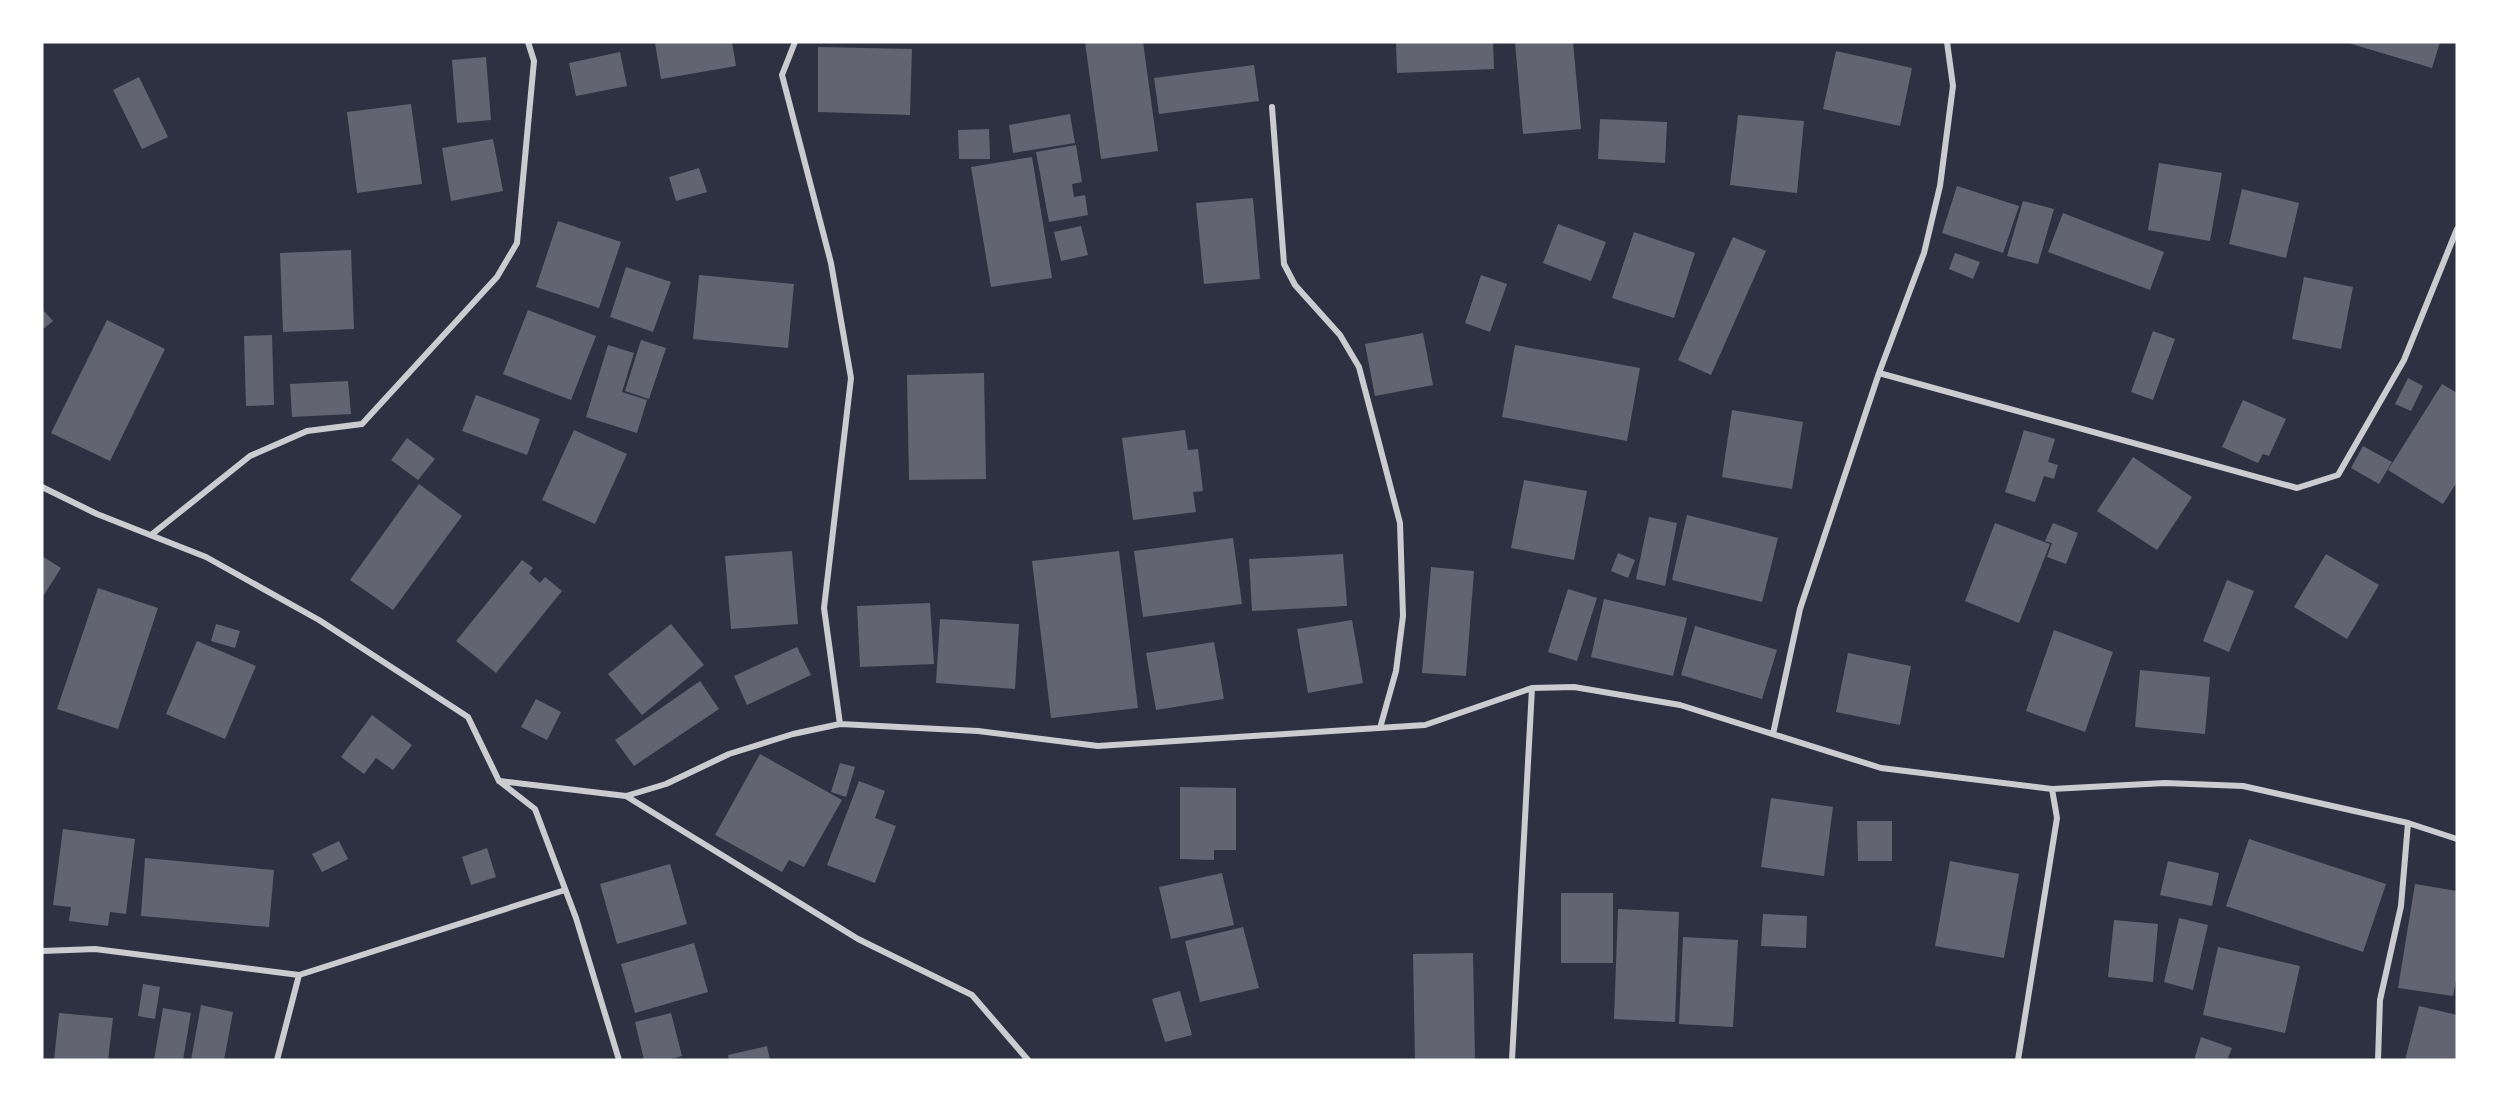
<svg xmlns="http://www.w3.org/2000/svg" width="2499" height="1102" font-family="'Work Sans',sans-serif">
	<rect width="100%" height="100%" fill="#2d3142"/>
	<!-- building -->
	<path fill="#626471" d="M732,42L736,66L661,79L655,43Z
		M1085,42H1143L1158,151L1101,159Z
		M1396,42H1493L1494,69L1397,73Z
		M1515,42H1573L1581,129L1523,134Z
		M2345,42H2440L2432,68Z
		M818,47L912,49L910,115L818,112Z
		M1836,51L1912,68L1900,126L1823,109Z
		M620,52L627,86L576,96L569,63Z
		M486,57L491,120L457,123L452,60Z
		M1254,65L1259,101L1159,114L1154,78Z
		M139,77L168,137L142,149L113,90Z
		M411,104L422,184L357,193L347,112Z
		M1070,114L1075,143L1013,153L1009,125Z
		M1738,115L1804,121L1797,193L1730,185Z
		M1600,119L1667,122L1665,163L1598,159Z
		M989,129L990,159H959L958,130Z
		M493,139L503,191L451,201L442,148Z
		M1076,145L1082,182L1072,184L1074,197L1085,195L1088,215L1049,222L1036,152Z
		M1032,157L1052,278L991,287L971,167Z
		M2159,163L2222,173L2210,241L2148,230Z
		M699,168L707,192L676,201L669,177Z
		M1957,186L2019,206L2003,253L1942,233Z
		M2242,189L2299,203L2286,258L2229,244Z
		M1253,198L1260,279L1204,284L1196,203Z
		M2023,201L2054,209L2038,264L2007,256Z
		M2063,213L2164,252L2150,290L2048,252Z
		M558,221L621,242L599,308L536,287Z
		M1558,224L1606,242L1591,281L1543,263Z
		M1081,226L1088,255L1061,261L1054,232Z
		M1634,232L1695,253L1674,318L1612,298Z
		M1733,237L1766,251L1711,375L1678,360Z
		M351,250L354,329L283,332L280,253Z
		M1955,253L1980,262L1973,279L1949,269Z
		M626,267L671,282L653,332L610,317Z
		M699,275L794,284L788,348L693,339Z
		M1481,275L1507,284L1490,332L1465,323Z
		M2304,277L2353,287L2341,349L2292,339Z
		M42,309L53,321L42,330Z
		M528,310L596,336L571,400L503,374Z
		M107,320L165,349L110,461L51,433Z
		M2153,331L2175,339L2153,400L2131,392Z
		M1423,333L1433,385L1375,396L1365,344Z
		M272,335L274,405L246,406L244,336Z
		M641,340L666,348L649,399L625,391Z
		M608,345L634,353L622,392L647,400L637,433L586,417Z
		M1515,345L1640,368L1627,441L1502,417Z
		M984,373L986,479L909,480L907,375Z
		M2408,378L2423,386L2411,411L2395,404Z
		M348,381L351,414L292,417L290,384Z
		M2442,384L2457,393V482L2443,504L2388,470Z
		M476,395L540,419L527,455L462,431Z
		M2243,400L2286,419L2269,456L2263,454L2258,463L2222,447Z
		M1732,410L1803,422L1792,489L1722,477Z
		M574,430L627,454L595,524L542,500Z
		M1185,430L1188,450L1198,449L1203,491L1193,492L1196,512L1133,520L1122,438Z
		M2024,430L2055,439L2048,462L2058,465L2054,479L2044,476L2035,502L2005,492Z
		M407,438L435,459L418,480L391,460Z
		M2363,446L2392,462L2379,484L2351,468Z
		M2133,457L2192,497L2157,550L2097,511Z
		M1524,480L1587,491L1574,560L1511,548Z
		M419,484L462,516L393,610L350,580Z
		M1687,515L1778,538L1762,602L1672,580Z
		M1649,517L1677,523L1665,586L1636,579Z
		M1995,523L2050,544L2019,623L1965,601Z
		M2053,523L2078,533L2066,564L2047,557L2052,543L2045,541Z
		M1233,538L1242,604L1143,617L1134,551Z
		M792,551L798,624L731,629L725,556Z
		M1119,551L1138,708L1051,718L1032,561Z
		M1618,553L1635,560L1628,578L1611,571Z
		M1343,554L1347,606L1252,611L1249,559Z
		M2326,554L2379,585L2347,639L2294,607Z
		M42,556L61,568L42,598Z
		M522,560L533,568L529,573L540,583L545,577L562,591L496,673L456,641Z
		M1431,567L1474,571L1466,676L1422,673Z
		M2227,580L2254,591L2229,652L2203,641Z
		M98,588L158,608L118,729L57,709Z
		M1568,589L1597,598L1577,661L1548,652Z
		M1604,599L1687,618L1673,676L1591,657Z
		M930,603L934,664L860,667L857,606Z
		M940,619L1019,624L1015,689L936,683Z
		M1352,620L1363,683L1308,693L1297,629Z
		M216,624L240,631L235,648L211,641Z
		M671,624L704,665L642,715L608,674Z
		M1695,626L1777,650L1762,699L1681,675Z
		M2054,630L2113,652L2085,732L2026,711Z
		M197,641L256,666L225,739L166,714Z
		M1214,642L1224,699L1156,710L1146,653Z
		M797,647L811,675L747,705L734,676Z
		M1848,653L1911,666L1900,725L1836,712Z
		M2140,670L2210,677L2205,734L2135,727Z
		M700,681L719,709L634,766L615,740Z
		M536,699L561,712L547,740L521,727Z
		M372,715L412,745L393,770L376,758L364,774L341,757Z
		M760,754L842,800L804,867L789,860L782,872L715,835Z
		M840,763L855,767L846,797L831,792Z
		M859,781L885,791L875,818L896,826L875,883L827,865Z
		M1180,787L1236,788V850H1214V860L1180,859Z
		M1771,798L1833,807L1824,876L1761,867Z
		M1857,821H1892V861H1858Z
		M63,829L135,839L126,914L110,912L108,926L69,921L71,907L53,905Z
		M2249,839L2386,884L2363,952L2226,906Z
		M339,841L348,859L322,872L312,854Z
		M487,848L496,877L471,885L462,857Z
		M145,858L274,870L269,927L141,916Z
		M1950,861L2019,874L2004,958L1935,946Z
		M2168,861L2219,873L2212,906L2160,895Z
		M670,864L687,924L617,944L600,884Z
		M1222,873L1234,925L1171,939L1159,887Z
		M2415,884L2457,891V975L2453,996L2398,988Z
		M1561,893H1613V963H1561Z
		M1618,909L1679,912L1675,1022L1614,1019Z
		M1763,914L1807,916L1806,948L1761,946Z
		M2179,918L2208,925L2193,990L2164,982Z
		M2114,920L2158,924L2153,982L2108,977Z
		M1243,927L1259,988L1200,1002L1185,941Z
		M1683,937L1738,940L1733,1027L1679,1024Z
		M694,943L708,992L635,1013L621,964Z
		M2218,947L2300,966L2285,1033L2203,1015Z
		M1473,953L1475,1060H1415L1413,954Z
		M143,984L160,987L155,1019L138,1016Z
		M1180,991L1192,1035L1165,1042L1152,999Z
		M201,1005L233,1012L224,1060H191Z
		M2419,1006L2457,1015V1060H2405Z
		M163,1008L191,1013L183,1060H154Z
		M59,1013L113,1018L108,1060H54Z
		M671,1013L682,1056L667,1060H644L635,1022Z
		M2201,1037L2232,1048L2227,1060H2194Z
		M767,1046L770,1060H729L728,1055Z"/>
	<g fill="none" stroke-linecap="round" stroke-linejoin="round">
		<!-- minor -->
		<path stroke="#caccd0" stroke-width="6" d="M795,42L782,75L831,263L851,378L824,608L840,724
			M1272,107L1284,264L1295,285L1340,335L1359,367L1400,523L1403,616L1396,671L1380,728
			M1879,373L2297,488L2338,475L2404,360L2457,229
			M42,487L97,514L206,557L319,620L468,717L499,781L535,809L576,918L619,1060
			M151,535L250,456L307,431L362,424L497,277L517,243L534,61L528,42
			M1773,734L1800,609L1879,373L1924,253L1940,186L1953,86L1947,42
			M499,781L626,796L666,784L729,754L793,734L840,724L978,731L1098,746L1425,725L1532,688L1574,687L1680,705L1881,768L2052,789L2165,783L2243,786L2408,823L2457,839
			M626,796L858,939L972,995L1028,1060
			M42,951L95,949L299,975L565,890
			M277,1060L299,975
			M1512,1060L1532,688
			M2018,1060L2057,818L2052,789
			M2378,1060L2380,1000L2401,906L2408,823"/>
	</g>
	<!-- border -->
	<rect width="2499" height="1102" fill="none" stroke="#ffffff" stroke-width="87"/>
</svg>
